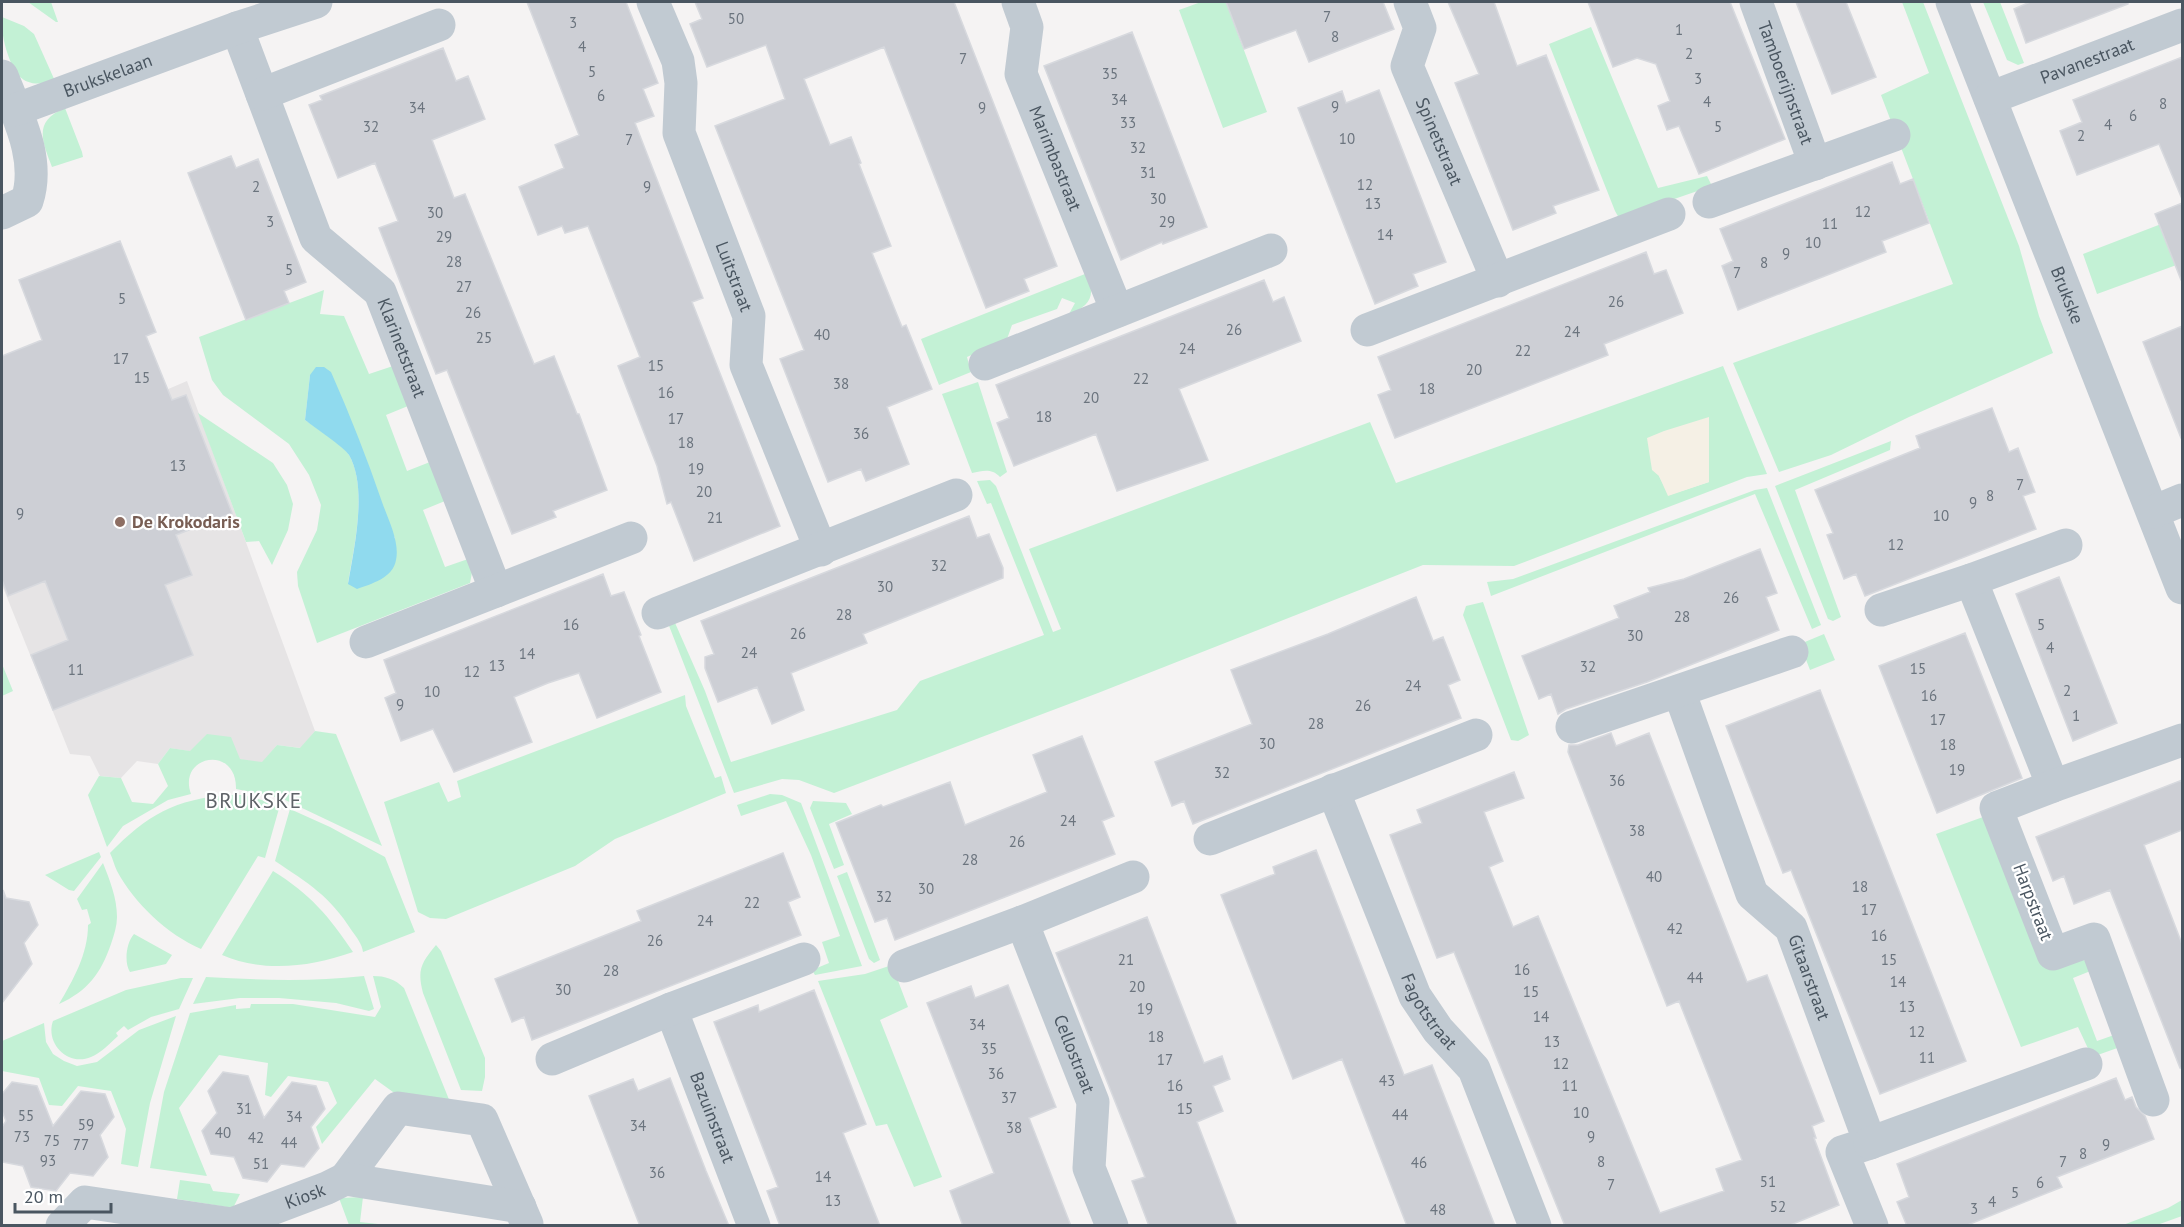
<svg xmlns="http://www.w3.org/2000/svg" width="2184" height="1227" font-family="'PT Sans',sans-serif">
	<rect width="100%" height="100%" fill="#f5f3f3"/>
	<!-- education -->
	<path fill="#e6e4e5" d="M187,381L315,731L301,748L277,745L262,763L170,748L158,764L137,761L121,778L100,776L90,756L70,754L2,585V460Z"/>
	<!-- green -->
	<path fill="#c3f1d5" fill-rule="evenodd" d="M28,2H51L58,22H56Z
		M1201,2H1226L1267,112L1223,128L1179,10Z
		M1902,2H1923L2019,246L2039,316L2053,353L1909,417L1831,455L1779,472L1733,363L1953,284L1881,95L1929,73Z
		M1983,2H2000L2024,63L2018,65L2007,60Z
		M2,17L24,26L34,34L55,81C28,88 17,81 8,55C3,40 2,32 2,17Z
		M1591,27L1658,188L1707,176L1712,186L1619,218L1615,211L1549,44Z
		M65,108L82,152L83,157L52,167C42,141 33,121 65,108Z
		M2182,216V263L2097,294L2083,254Z
		M1085,274C1098,295 1089,307 1069,314L1075,303L1062,298L1057,309L1012,325L1007,339L967,357L971,372L939,385L921,339Z
		M324,290L320,314L344,316L369,374L393,366L408,406L386,415L407,471L430,462L445,501L423,510L445,567L468,559L473,567L470,583L317,643L298,586L297,572L317,530L321,505L309,475L289,444L223,395L212,380L199,337ZM310,375L395,538L348,583C354,547 368,488 349,455C344,446 315,427 305,420Z
		M1723,366L1767,474L1747,477L1514,566L1423,565L1098,693L834,793L799,780L782,779L734,793L666,618L672,616L705,691L731,762L897,710L920,681L1044,635L991,503L987,504L977,481L990,480L996,486L1053,632L1061,629L1029,549L1370,422L1396,483ZM1659,476L1709,482L1669,495Z
		M978,382L1007,472L1000,477C991,468 983,471 972,473L942,394Z
		M198,413L273,463L287,485L293,504L288,530L272,565L259,541L246,542Z
		M1891,441L1890,450L1795,490L1841,617L1833,621L1828,619L1775,486Z
		M1767,488L1821,625L1812,629L1755,494L1491,596L1487,582L1513,579L1755,490Z
		M1483,602L1529,735L1518,741L1511,740L1463,615L1466,606Z
		M1824,634L1835,660L1810,670L1800,644Z
		M2,664L13,691L2,696Z
		M685,695L686,706L715,778L721,776L726,793L615,839L575,866L446,919L430,918L418,912L384,802L439,782L448,802L461,797L457,781Z
		M315,731L336,734L382,846L281,798L236,789C237,744 177,755 191,794L168,800L123,826L107,847L88,795L99,776L121,778L132,802L153,804L168,786L158,764L170,748L190,751L207,734L231,737L240,759L262,762L277,745L300,748Z
		M770,794L782,795L801,803L862,966L815,975L812,970L829,963L822,942L840,936L811,855L786,801L741,816L737,805Z
		M229,795H243L280,805L265,858L258,856L201,949C167,934 135,904 117,871C114,865 113,859 110,853C147,815 175,799 229,795Z
		M813,801L846,803L852,814L829,824L844,865L834,869L810,808Z
		M290,809L330,827L385,857L415,932L363,952C362,944 357,938 352,931C330,896 308,883 275,861Z
		M1983,817L2078,957L2089,963L2093,970L2073,978L2097,1041L2117,1034L2123,1046L2092,1057L2078,1027L2021,1047L1936,834Z
		M99,852L101,857L74,891L69,890L45,875Z
		M103,863C110,881 117,898 117,917C117,926 114,935 111,944C101,973 88,991 59,1004C73,980 88,954 88,925L91,923L87,909L82,910L77,899Z
		M273,871C310,894 329,916 353,952C310,967 264,973 222,955Z
		M847,872L880,960L874,963L869,959L837,876Z
		M134,934L172,955L166,964L130,972C124,963 126,943 134,934Z
		M436,945L441,951L485,1058V1077L482,1091L461,1090L423,993C417,970 421,963 436,945Z
		M892,965L908,1007L880,1020L942,1177L914,1187L887,1124L876,1126L818,981L865,974Z
		M364,976L374,1009L369,1011L336,1003L279,998H240L193,1004L206,977C259,980 311,982 364,976Z
		M373,976C385,976 395,979 404,988L450,1102L393,1092L375,1079L322,1144L316,1127L337,1103L328,1082L288,1076L271,1097L265,1095L268,1063L219,1055L179,1108L207,1176L150,1168L164,1092L190,1013L236,1005V1009L250,1008L251,1004H293L375,1017L381,1007Z
		M181,978H193L179,1009L151,1017L128,1030L124,1026L116,1033L118,1036C110,1043 101,1053 91,1057C68,1067 45,1043 53,1021L126,990Z
		M176,1016L150,1103L138,1167L121,1164L126,1129L111,1091L78,1086L62,1106L49,1105L39,1078L2,1071V1041L44,1023L46,1042L53,1054L64,1061L77,1066L97,1062L139,1030Z
		M180,1180L210,1184L213,1191L240,1194L233,1208L177,1199Z
		M363,1197L360,1222L387,1225H349L339,1198Z
		M2182,1200V1216L2157,1225H2123L2168,1208Z"/>
	<!-- sand -->
	<path fill="#f5f0e5" d="M1709,417V482L1668,496L1659,476L1652,470L1647,438L1664,431Z"/>
	<!-- water -->
	<path fill="#90daee" d="M316,367H324L331,372C350,415 367,458 382,502C388,519 400,542 396,560C393,578 371,584 357,589L348,584C354,548 368,488 349,455C344,447 315,428 305,420L310,375Z"/>
	<!-- building -->
	<path fill="#cdcfd5" stroke="#d7d9de" stroke-width="1.5" d="M527,2H626L658,83L643,89L654,116L635,123L703,298L692,302L780,526L694,561L671,502L667,504L657,466L618,366L640,357L588,226L565,233L562,226L538,235L519,187L564,168L555,145L579,135Z
		M695,2H954L1057,266L1024,279L1029,291L986,308L884,47L804,79L830,145L851,137L861,163L859,164L891,246L872,253L902,327L906,325L932,389L887,407L909,464L866,481L861,469L828,482L780,359L804,350L715,126L785,99L766,45L707,67L690,24L702,19Z
		M1226,2H1383L1394,29L1309,62L1296,30L1244,49Z
		M1448,2H1494L1517,66L1546,55L1599,190L1553,206L1556,213L1513,230L1455,83L1479,74Z
		M1588,2H1730L1785,139L1699,174L1679,126L1667,130L1658,106L1670,101L1656,64L1637,58L1613,67Z
		M1796,2H1846L1876,77L1832,94Z
		M2030,2H2128V4L2026,43L2014,9Z
		M1132,32L1207,227L1163,244L1162,242L1121,260L1044,66Z
		M443,48L456,81L468,76L485,119L432,140L454,198L465,194L534,364L554,356L577,414H579L607,490L553,511L556,517L512,534L447,370L436,374L379,228L398,221L375,163L338,178L309,105L322,100L320,96Z
		M2182,57V199L2159,144L2077,175L2060,131L2082,122L2073,100Z
		M1379,90L1446,262L1413,274L1418,286L1375,304L1298,108L1342,91L1346,103Z
		M231,156L236,168L258,159L306,282L284,291L289,303L246,320L188,173Z
		M1892,162L1900,184L1913,179L1929,223L1882,241L1886,252L1738,310L1722,266L1733,261L1720,229Z
		M2182,203V280H2181L2155,214Z
		M120,241L156,332L146,336L172,400L186,395L232,513L176,535L192,575L165,585L193,655L53,710L31,655L68,640L45,581L8,596L2,580V356L42,340L19,280Z
		M1646,252L1654,274L1666,270L1683,313L1604,344L1608,355L1395,438L1378,395L1391,390L1378,357Z
		M1264,280L1273,302L1284,297L1301,341L1179,389L1208,460L1117,491L1096,434L1014,466L997,423L1009,418L996,385Z
		M2182,326V438H2181L2143,342Z
		M1992,408L2009,452L2018,448L2035,492L2023,496L2036,529L1865,596L1856,574L1844,579L1827,535L1833,533L1815,490L1920,448L1916,436Z
		M969,516L977,538L989,534L1003,568V578L863,634L867,643L791,673L804,710L772,724L757,687L718,702L705,668V657L714,654L701,621Z
		M1760,549L1777,593L1766,597L1779,630L1647,682L1566,709L1558,714L1551,694L1539,699L1522,656L1619,618L1614,606L1650,592L1648,588L1684,579Z
		M603,574L611,596L624,592L641,635L639,636L661,692L597,718L579,673L548,683L514,697L532,742L454,772L433,729L401,741L385,698L396,693L384,660Z
		M2059,577L2117,723L2073,741L2016,594Z
		M1416,597L1433,641L1443,637L1460,680L1448,685L1461,718L1193,824L1184,801L1172,806L1155,762L1252,724L1231,670L1328,634Z
		M1965,633L2022,778L1937,813L1879,666Z
		M1820,690L1966,1061L1880,1094L1791,870L1783,873L1726,726Z
		M1611,733L1616,746L1649,733L1747,982L1767,975L1824,1121L1812,1126L1816,1138H1814L1839,1205L1788,1226H1565L1454,952L1437,958L1390,835L1422,823L1417,810L1514,772L1524,798L1484,812L1503,861L1489,867L1513,927L1538,916L1660,1213L1724,1191L1716,1169L1742,1160L1679,1001L1667,1006L1568,752L1569,745H1578Z
		M1082,736L1114,816L1102,821L1115,854L895,940L887,918L875,922L836,823L881,805L883,807L950,782L965,825L1047,792L1033,755Z
		M2182,780V830L2144,845L2182,944V1068H2180L2110,890L2074,904L2064,876L2053,881L2036,837Z
		M1316,850L1404,1075L1432,1065L1495,1226H1407L1342,1059L1293,1079L1221,895L1275,874L1273,867Z
		M783,853L800,897L788,902L801,935L532,1040L524,1017L512,1022L495,979L641,921L637,911Z
		M3,890L6,898L29,902L38,925L24,943L32,964L2,1003Z
		M1147,917L1204,1063L1222,1056L1230,1079L1213,1086L1223,1111L1197,1122L1237,1226H1149L1132,1181L1145,1177L1056,953Z
		M1008,985L1056,1107L1029,1118L1071,1226H963L950,1191L994,1173L927,1003L971,986L975,998Z
		M814,990L866,1124L843,1133L880,1226H780L767,1191L778,1187L714,1022L758,1005L759,1012Z
		M223,1072L248,1076L264,1118L292,1082L316,1086L325,1109L311,1127L319,1148L304,1167L281,1164L267,1182L243,1178L234,1157L211,1154L202,1131L217,1113L208,1091Z
		M670,1078L706,1171L729,1226H640L589,1096L633,1079L638,1091Z
		M2116,1078L2125,1100L2132,1097L2136,1107L2145,1116L2154,1139L2057,1177L2062,1187L1965,1226H1907L1897,1202L1909,1197L1897,1164Z
		M12,1082L37,1086L53,1126L81,1091L105,1094L114,1117L100,1135L108,1157L93,1176L70,1173L56,1191L31,1187L23,1166L2,1162V1127L6,1121L2,1111V1094Z"/>
	<g fill="none" stroke-linecap="round" stroke-linejoin="round">
		<!-- minor -->
		<g stroke="#c1cad2" stroke-width="33">
			<path id="s1" d="M653,2L678,61L681,83L679,133L749,316L746,365L821,550"/>
			<path id="s2" d="M1018,2L1027,27L1021,74L1117,311"/>
			<path id="s3" d="M1410,2L1420,28L1407,66L1498,281"/>
			<path id="s4" d="M1756,2L1815,164"/>
			<path id="s5" d="M1952,2L2182,588"/>
			<path id="s6" d="M237,28L316,238L380,292L496,591"/>
			<path d="M2,76C17,115 41,158 27,201L2,213"/>
			<path d="M262,94L439,25"/>
			<path id="s7" d="M1990,98L2182,25"/>
			<path id="s8" d="M15,110L237,28L316,2"/>
			<path d="M1709,202L1894,135"/>
			<path d="M1367,330L1669,214"/>
			<path d="M985,364L1271,250"/>
			<path d="M2153,512L2182,500"/>
			<path d="M1971,580L2053,786"/>
			<path d="M1881,610L1971,580L2066,545"/>
			<path d="M658,613L956,495"/>
			<path d="M366,642L631,538"/>
			<path id="s9" d="M1679,691L1752,894L1791,928L1870,1143L1842,1152L1872,1226"/>
			<path d="M1572,727L1792,652"/>
			<path id="s10" d="M1333,790L1415,996L1438,1030L1474,1069L1535,1226"/>
			<path d="M1210,839L1476,735"/>
			<path id="s11" d="M1022,922L1093,1102L1089,1168L1112,1226"/>
			<path d="M904,966L1022,922L1133,877"/>
			<path id="s12" d="M671,1009L754,1226"/>
			<path d="M552,1059L671,1009L804,959"/>
			<path d="M2153,1100L2094,939L2053,954L1996,808L2053,786L2182,740"/>
			<path d="M1870,1143L2086,1064"/>
			<path d="M345,1179L398,1108L482,1120L527,1224"/>
			<path id="s13" d="M62,1226L85,1202L232,1224L327,1188L345,1179L520,1207"/>
		</g>
	</g>
	<!-- markers -->
	<circle fill="#8d6e63" stroke="#fff" stroke-width="2" cx="120" cy="522" r="6"/>
	<g text-anchor="middle" stroke-width="4.5" stroke-linejoin="round" paint-order="stroke">
		<!-- number labels -->
		<g font-size="15" fill="#6b747e">
			<text x="1327" y="22">7</text>
			<text x="736" y="24">50</text>
			<text x="573" y="28">3</text>
			<text x="1679" y="35">1</text>
			<text x="1335" y="42">8</text>
			<text x="582" y="52">4</text>
			<text x="1689" y="59">2</text>
			<text x="963" y="64">7</text>
			<text x="592" y="77">5</text>
			<text x="1110" y="79">35</text>
			<text x="1698" y="84">3</text>
			<text x="601" y="101">6</text>
			<text x="1119" y="105">34</text>
			<text x="1707" y="107">4</text>
			<text x="2163" y="109">8</text>
			<text x="1335" y="112">9</text>
			<text x="417" y="113">34</text>
			<text x="982" y="113">9</text>
			<text x="2133" y="121">6</text>
			<text x="1128" y="128">33</text>
			<text x="2108" y="130">4</text>
			<text x="371" y="132">32</text>
			<text x="1718" y="132">5</text>
			<text x="2081" y="141">2</text>
			<text x="1347" y="144">10</text>
			<text x="629" y="145">7</text>
			<text x="1138" y="153">32</text>
			<text x="1148" y="178">31</text>
			<text x="1365" y="190">12</text>
			<text x="256" y="192">2</text>
			<text x="647" y="192">9</text>
			<text x="1158" y="204">30</text>
			<text x="1373" y="209">13</text>
			<text x="1863" y="217">12</text>
			<text x="435" y="218">30</text>
			<text x="270" y="227">3</text>
			<text x="1167" y="227">29</text>
			<text x="1830" y="229">11</text>
			<text x="1385" y="240">14</text>
			<text x="444" y="242">29</text>
			<text x="1813" y="248">10</text>
			<text x="1786" y="259">9</text>
			<text x="454" y="267">28</text>
			<text x="1764" y="268">8</text>
			<text x="289" y="275">5</text>
			<text x="1737" y="278">7</text>
			<text x="464" y="292">27</text>
			<text x="122" y="304">5</text>
			<text x="1616" y="307">26</text>
			<text x="473" y="318">26</text>
			<text x="1234" y="335">26</text>
			<text x="1572" y="337">24</text>
			<text x="822" y="340">40</text>
			<text x="484" y="343">25</text>
			<text x="1187" y="354">24</text>
			<text x="1523" y="356">22</text>
			<text x="121" y="364">17</text>
			<text x="656" y="371">15</text>
			<text x="1474" y="375">20</text>
			<text x="142" y="383">15</text>
			<text x="1141" y="384">22</text>
			<text x="841" y="389">38</text>
			<text x="1427" y="394">18</text>
			<text x="666" y="398">16</text>
			<text x="1091" y="403">20</text>
			<text x="1044" y="422">18</text>
			<text x="676" y="424">17</text>
			<text x="861" y="439">36</text>
			<text x="686" y="448">18</text>
			<text x="178" y="471">13</text>
			<text x="696" y="474">19</text>
			<text x="2020" y="490">7</text>
			<text x="704" y="497">20</text>
			<text x="1990" y="501">8</text>
			<text x="1973" y="508">9</text>
			<text x="20" y="519">9</text>
			<text x="1941" y="521">10</text>
			<text x="715" y="523">21</text>
			<text x="1896" y="550">12</text>
			<text x="939" y="571">32</text>
			<text x="885" y="592">30</text>
			<text x="1731" y="603">26</text>
			<text x="844" y="620">28</text>
			<text x="1682" y="622">28</text>
			<text x="571" y="630">16</text>
			<text x="2041" y="630">5</text>
			<text x="798" y="639">26</text>
			<text x="1635" y="641">30</text>
			<text x="2050" y="653">4</text>
			<text x="749" y="658">24</text>
			<text x="527" y="659">14</text>
			<text x="497" y="671">13</text>
			<text x="1588" y="672">32</text>
			<text x="1918" y="674">15</text>
			<text x="76" y="675">11</text>
			<text x="472" y="677">12</text>
			<text x="1413" y="691">24</text>
			<text x="2067" y="696">2</text>
			<text x="432" y="697">10</text>
			<text x="1929" y="701">16</text>
			<text x="400" y="710">9</text>
			<text x="1363" y="711">26</text>
			<text x="2076" y="721">1</text>
			<text x="1938" y="725">17</text>
			<text x="1316" y="729">28</text>
			<text x="1267" y="749">30</text>
			<text x="1948" y="750">18</text>
			<text x="1957" y="775">19</text>
			<text x="1222" y="778">32</text>
			<text x="1617" y="786">36</text>
			<text x="1068" y="826">24</text>
			<text x="1637" y="836">38</text>
			<text x="1017" y="847">26</text>
			<text x="970" y="865">28</text>
			<text x="1654" y="882">40</text>
			<text x="1860" y="892">18</text>
			<text x="926" y="894">30</text>
			<text x="884" y="902">32</text>
			<text x="752" y="908">22</text>
			<text x="1869" y="915">17</text>
			<text x="705" y="926">24</text>
			<text x="1675" y="934">42</text>
			<text x="1879" y="941">16</text>
			<text x="655" y="946">26</text>
			<text x="1126" y="965">21</text>
			<text x="1889" y="965">15</text>
			<text x="1522" y="975">16</text>
			<text x="611" y="976">28</text>
			<text x="1695" y="983">44</text>
			<text x="1898" y="987">14</text>
			<text x="1137" y="992">20</text>
			<text x="563" y="995">30</text>
			<text x="1531" y="997">15</text>
			<text x="1907" y="1012">13</text>
			<text x="1145" y="1014">19</text>
			<text x="1541" y="1022">14</text>
			<text x="977" y="1030">34</text>
			<text x="1917" y="1037">12</text>
			<text x="1156" y="1042">18</text>
			<text x="1552" y="1047">13</text>
			<text x="989" y="1054">35</text>
			<text x="1927" y="1063">11</text>
			<text x="1165" y="1065">17</text>
			<text x="1561" y="1069">12</text>
			<text x="996" y="1079">36</text>
			<text x="1387" y="1086">43</text>
			<text x="1175" y="1091">16</text>
			<text x="1570" y="1091">11</text>
			<text x="1009" y="1103">37</text>
			<text x="244" y="1114">31</text>
			<text x="1185" y="1114">15</text>
			<text x="1581" y="1118">10</text>
			<text x="1400" y="1120">44</text>
			<text x="26" y="1121">55</text>
			<text x="294" y="1122">34</text>
			<text x="86" y="1130">59</text>
			<text x="638" y="1131">34</text>
			<text x="1014" y="1133">38</text>
			<text x="223" y="1138">40</text>
			<text x="22" y="1142">73</text>
			<text x="1591" y="1142">9</text>
			<text x="256" y="1143">42</text>
			<text x="52" y="1146">75</text>
			<text x="289" y="1148">44</text>
			<text x="81" y="1150">77</text>
			<text x="2106" y="1150">9</text>
			<text x="2083" y="1159">8</text>
			<text x="48" y="1166">93</text>
			<text x="1601" y="1167">8</text>
			<text x="2063" y="1167">7</text>
			<text x="1419" y="1168">46</text>
			<text x="261" y="1169">51</text>
			<text x="657" y="1178">36</text>
			<text x="823" y="1182">14</text>
			<text x="1768" y="1187">51</text>
			<text x="2040" y="1188">6</text>
			<text x="1611" y="1190">7</text>
			<text x="2015" y="1198">5</text>
			<text x="833" y="1206">13</text>
			<text x="1992" y="1207">4</text>
			<text x="1778" y="1212">52</text>
			<text x="1974" y="1214">3</text>
			<text x="1438" y="1215">48</text>
		</g>
		<!-- street labels -->
		<g font-size="18" fill="#4a5661" stroke="#fff">
			<text dy="6" stroke="none"><textPath href="#s7" startOffset="104">Pavanestraat</textPath></text>
			<text dy="6" stroke="none"><textPath href="#s8" startOffset="99">Brukskelaan</textPath></text>
			<text dy="6" stroke="none"><textPath href="#s4" startOffset="86">Tamboerijnstraat</textPath></text>
			<text dy="6" stroke="none"><textPath href="#s3" startOffset="150">Spinetstraat</textPath></text>
			<text dy="6" stroke="none"><textPath href="#s2" startOffset="165">Marimbastraat</textPath></text>
			<text dy="6" stroke="none"><textPath href="#s1" startOffset="290">Luitstraat</textPath></text>
			<text dy="6" stroke="none"><textPath href="#s5" startOffset="315">Brukske</textPath></text>
			<text dy="6" stroke="none"><textPath href="#s6" startOffset="368">Klarinetstraat</textPath></text>
			<text transform="translate(2033 902) rotate(69)" y="6">Harpstraat</text>
			<text dy="6" stroke="none"><textPath href="#s9" startOffset="320">Gitaarstraat</textPath></text>
			<text dy="6" stroke="none"><textPath href="#s10" startOffset="242">Fagotstraat</textPath></text>
			<text dy="6" stroke="none"><textPath href="#s11" startOffset="142">Cellostraat</textPath></text>
			<text dy="6" stroke="none"><textPath href="#s12" startOffset="116">Bazuinstraat</textPath></text>
			<text dy="6" stroke="none"><textPath href="#s13" startOffset="260">Kiosk</textPath></text>
		</g>
		<!-- education labels -->
		<g font-size="18" font-weight="bold" fill="#785e54" stroke="#fff" text-anchor="start">
			<text x="132" y="528">De Krokodaris</text>
		</g>
		<!-- quarter labels -->
		<g font-size="21" letter-spacing="1.5" fill="#5f6368" stroke="#fff">
			<text x="254" y="808">BRUKSKE</text>
		</g>
	</g>
	<!-- border -->
	<rect width="2184" height="1227" fill="none" stroke="#4a5661" stroke-width="6"/>
	<!-- scale -->
	<path d="M15 1203v9h96v-9" fill="none" stroke="#4a5661" stroke-width="3"/>
	<text x="24" y="1203" font-size="18" fill="#4a5661" stroke="#ffffff" stroke-width="4.5" paint-order="stroke">20 m</text>
</svg>
